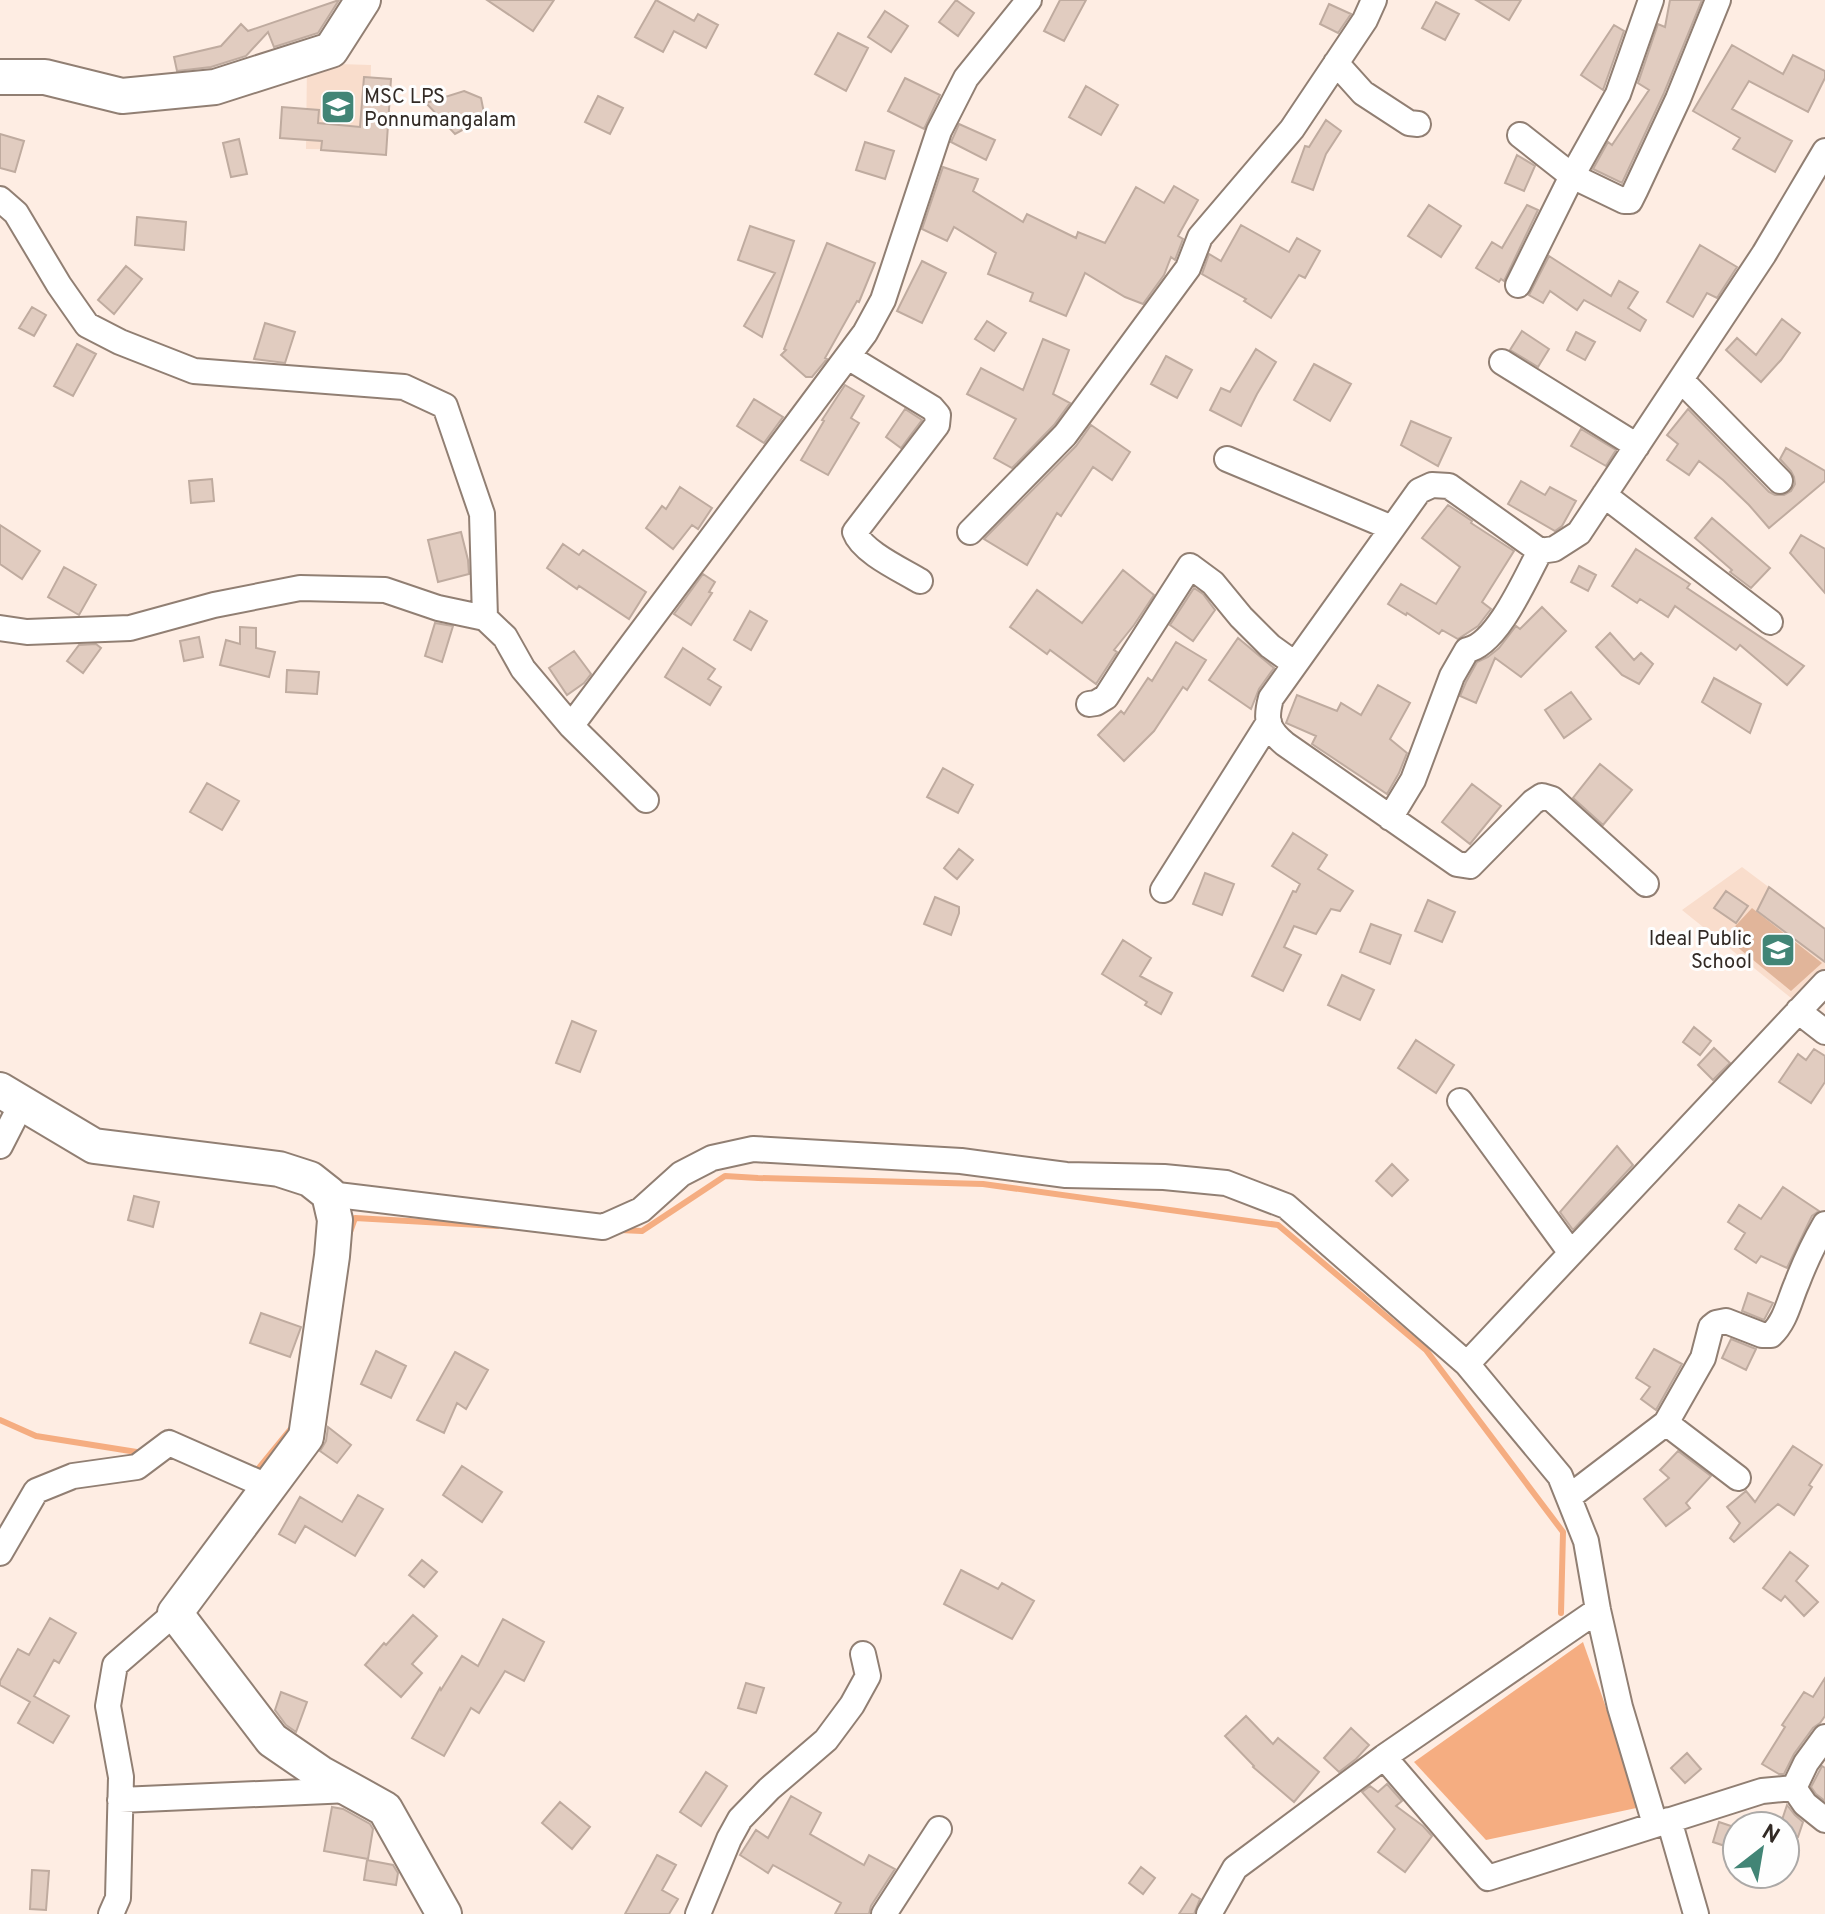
<svg xmlns="http://www.w3.org/2000/svg" width="1825" height="1914" font-family="Overpass,sans-serif">
	<rect width="100%" height="100%" fill="#feede3"/>
	<!-- built -->
	<path fill="#f9ddcc" d="M307,63L371,65L369,150L306,149Z
		M1742,867L1825,929V971L1796,1002L1682,910Z"/>
	<!-- green -->
	<path fill="#e1b59a" d="M1752,908L1822,963L1791,991L1725,937Z"/>
	<!-- water -->
	<path fill="#f5ad81" d="M1583,1642L1641,1807L1486,1840L1414,1762Z"/>
	<g fill="none" stroke-linecap="round" stroke-linejoin="round">
		<!-- stream -->
		<path stroke="#f5ad81" stroke-width="6" d="M620,1230L642,1231L725,1176L758,1178L983,1184L1278,1225L1426,1350L1563,1532L1561,1613
			M349,1235L355,1218L497,1226
			M0,1420L36,1436L143,1453
			M254,1474L290,1430"/>
	</g>
	<!-- building -->
	<path fill="#e1ccc0" stroke="#bfab9f" stroke-width="2" d="M339,0L318,33L274,47L268,32L246,56L211,67L177,71L174,57L221,46L241,24L248,31Z
		M487,0H554L533,31Z
		M656,0L694,21L698,14L718,25L706,48L674,31L663,52L635,37Z
		M956,0L974,13L958,36L939,22Z
		M1060,0H1086L1064,41L1044,31Z
		M1476,0H1521L1509,20Z
		M1670,0H1702L1664,93L1622,183L1593,169L1608,142L1612,145L1649,90L1638,83L1658,24L1665,27Z
		M1436,2L1459,14L1445,40L1422,28Z
		M1329,4L1351,14L1338,33L1320,24Z
		M885,11L908,26L891,52L868,37Z
		M1614,25L1624,31L1603,90L1581,75Z
		M838,33L868,48L846,91L815,74Z
		M1732,45L1783,74L1793,55L1825,71V78L1808,112L1749,81L1732,109L1792,141L1775,172L1733,149L1740,138L1693,111Z
		M364,77L391,79L386,155L321,150L322,141L280,138L282,107L319,110L318,123L360,127Z
		M905,78L940,95L924,129L888,111Z
		M1086,86L1118,105L1101,135L1069,117Z
		M464,91L481,98L485,118L455,134L426,103Z
		M598,96L623,108L610,134L585,122Z
		M1326,120L1341,131L1326,154L1313,190L1292,182L1305,146L1309,147Z
		M959,124L995,140L986,160L951,142Z
		M0,134L24,141L15,172L0,168Z
		M239,139L247,174L231,177L223,143Z
		M865,142L894,151L885,179L856,170Z
		M1517,155L1535,166L1524,191L1505,183Z
		M943,167L978,179L973,191L1023,222L1027,214L1076,238L1078,232L1105,243L1136,187L1164,203L1174,186L1198,200L1178,236L1183,239L1175,260L1171,257L1164,275L1143,304L1125,297L1085,273L1066,316L1030,301L1033,293L988,274L996,253L954,227L947,241L922,229Z
		M1429,205L1461,226L1441,257L1408,236Z
		M1527,205L1538,210L1504,281L1501,279L1499,282L1476,268L1492,242L1502,248Z
		M137,217L186,222L184,250L135,245Z
		M1241,225L1289,252L1297,238L1320,251L1305,278L1299,275L1271,318L1244,301L1246,299L1202,274L1209,254L1221,261Z
		M750,226L794,241L762,337L744,326L775,273L738,260Z
		M827,243L875,263L859,302L857,301L825,358L827,359L812,377H806L781,355L786,350L784,349Z
		M1700,245L1737,267L1717,298L1707,293L1693,317L1667,302Z
		M1549,256L1611,296L1619,281L1638,292L1628,308L1646,320L1640,331L1584,300L1577,310L1550,291L1543,303L1529,295Z
		M922,261L946,273L922,323L897,311Z
		M126,266L142,279L114,314L98,300Z
		M32,307L46,315L34,336L19,328Z
		M1782,319L1800,333L1781,360L1761,382L1726,350L1737,338L1756,355Z
		M987,321L1006,333L994,351L975,339Z
		M265,323L295,332L285,363L254,359Z
		M1522,331L1549,349L1538,367L1510,350Z
		M1576,332L1595,342L1585,360L1567,350Z
		M1043,339L1069,350L1053,394L1070,403L1054,425L1012,468L994,458L1016,419L967,394L981,368L1023,390Z
		M77,344L96,354L73,396L54,386Z
		M1256,349L1276,362L1257,394L1241,426L1210,410L1221,388L1230,392Z
		M1166,356L1192,370L1177,398L1151,384Z
		M1314,364L1351,384L1330,421L1294,400Z
		M845,385L864,396L851,418L859,423L828,475L801,460L824,421L822,420Z
		M754,399L783,417L764,443L737,426Z
		M905,409L922,420L901,448L886,437Z
		M1688,409L1769,492L1775,495H1784L1791,491L1795,484L1794,477L1791,471L1780,459L1786,448L1825,471V481L1769,528L1749,505L1723,480L1699,461L1689,475L1667,460L1678,444L1667,435Z
		M1411,421L1451,438L1438,466L1401,445Z
		M1091,425L1130,452L1112,480L1093,467L1061,516L1057,513L1027,565L984,539L1076,446Z
		M1581,429L1616,450L1606,466L1571,446Z
		M212,479L214,501L191,503L189,481Z
		M1521,481L1545,495L1550,487L1576,501L1562,526L1555,531L1508,504Z
		M680,487L712,508L698,529L692,525L673,549L646,528L662,506L666,509Z
		M1448,505L1472,521L1471,523L1514,551L1482,602L1491,609L1478,626L1458,639L1442,630L1439,634L1407,613L1406,615L1388,604L1401,584L1436,604L1460,567L1422,538Z
		M1712,518L1770,568L1751,588L1730,572L1732,570L1695,538Z
		M0,525L40,551L22,579L0,564Z
		M461,532L468,560L469,574L438,582L428,540Z
		M1801,535L1825,549V593L1790,553Z
		M563,544L579,555L583,550L646,592L629,619L579,586L577,589L547,568Z
		M1636,549L1690,584L1687,588L1804,666L1787,685L1740,645L1736,650L1675,606L1668,617L1640,599L1637,603L1612,586Z
		M1579,566L1596,575L1588,591L1571,582Z
		M64,567L96,585L79,615L48,597Z
		M1123,570L1154,595L1134,625L1114,650L1117,652L1096,684L1050,650L1047,654L1010,627L1037,590L1082,623Z
		M703,574L715,582L709,592L712,593L691,625L674,614Z
		M1194,588L1203,594L1215,610L1193,641L1170,625Z
		M1542,607L1566,631L1521,677L1495,658L1476,703L1460,696L1466,682L1477,662L1488,657L1499,648L1516,626L1520,629Z
		M750,611L767,621L751,650L734,640Z
		M435,623L453,626L442,662L425,656Z
		M240,627L256,628V648L275,652L269,677L220,665L226,640L240,644Z
		M1610,633L1634,660L1641,653L1653,664L1639,684L1622,675L1596,647Z
		M199,637L203,657L184,661L180,641Z
		M1238,638L1274,668L1259,689L1251,709L1209,680Z
		M1176,642L1206,660L1187,690L1183,687L1154,731L1124,761L1098,735L1121,711L1124,714L1148,678L1152,681Z
		M96,644L101,648L83,673L67,661L79,645Z
		M683,648L715,669L708,679L721,687L710,705L665,677Z
		M574,651L591,674L584,683L567,695L549,668Z
		M287,670L319,672L317,694L286,692Z
		M1714,678L1761,704L1750,733L1702,702Z
		M1378,685L1410,703L1390,739L1407,753L1399,773L1387,794L1312,744L1316,736L1286,723L1297,695L1337,711L1341,703L1361,715Z
		M1571,692L1591,719L1564,738L1545,710Z
		M1600,764L1632,790L1603,825L1573,798Z
		M943,768L973,785L958,813L927,797Z
		M207,783L239,801L222,830L190,812Z
		M1472,784L1501,806L1470,844L1442,822Z
		M1293,833L1327,855L1318,869L1353,891L1340,911L1331,909L1316,934L1294,926L1284,947L1301,955L1283,991L1252,976L1293,891L1296,892L1300,884L1272,866Z
		M959,849L973,860L957,879L944,868Z
		M1205,873L1234,884L1222,915L1193,904Z
		M1769,887L1825,929V962L1757,911Z
		M1726,891L1748,906L1736,923L1714,908Z
		M935,897L959,907V913L951,935L924,924Z
		M1428,900L1455,912L1442,942L1415,931Z
		M1371,924L1401,935L1390,964L1360,952Z
		M1123,940L1151,958L1140,976L1172,993L1161,1014L1145,1005L1147,1002L1102,974Z
		M1342,975L1374,990L1360,1020L1328,1005Z
		M572,1021L596,1031L580,1072L556,1063Z
		M1694,1027L1711,1041L1700,1055L1683,1042Z
		M1416,1040L1454,1065L1436,1093L1398,1068Z
		M1714,1048L1730,1063L1713,1080L1698,1065Z
		M1814,1049L1825,1056V1082L1811,1103L1779,1082L1798,1054L1806,1060Z
		M1617,1146L1633,1165L1573,1230L1560,1212Z
		M1392,1164L1408,1180L1392,1196L1376,1181Z
		M1783,1187L1819,1211L1812,1216L1808,1224L1787,1268L1761,1256L1756,1263L1735,1249L1745,1233L1728,1222L1739,1205L1761,1219Z
		M134,1196L159,1202L153,1227L128,1220Z
		M1748,1293L1773,1303L1764,1320L1742,1311Z
		M261,1313L301,1327L290,1357L250,1343Z
		M1731,1339L1756,1349L1746,1370L1722,1358Z
		M1654,1349L1682,1364L1656,1410L1641,1399L1650,1387L1636,1378Z
		M376,1351L406,1366L391,1398L361,1384Z
		M455,1352L488,1370L466,1409L457,1403L444,1433L417,1420Z
		M328,1427L351,1445L337,1463L320,1451L326,1441Z
		M1793,1446L1822,1465L1809,1485L1812,1487L1794,1515L1778,1504L1734,1542L1730,1538L1740,1523L1727,1507L1746,1491L1755,1502Z
		M1678,1451L1711,1476L1686,1503L1690,1508L1666,1526L1644,1499L1669,1478L1660,1470Z
		M462,1466L502,1492L482,1522L443,1495Z
		M358,1495L383,1509L355,1556L305,1526L295,1543L279,1534L300,1497L342,1522Z
		M1790,1552L1808,1566L1796,1581L1818,1602L1804,1616L1785,1596L1781,1601L1763,1588Z
		M422,1560L437,1572L424,1587L409,1575Z
		M961,1570L998,1589L1002,1583L1034,1601L1012,1639L944,1604Z
		M413,1615L437,1636L412,1664L422,1673L401,1697L365,1665L384,1643L386,1645Z
		M50,1618L76,1633L59,1663L54,1660L34,1696L69,1716L53,1743L18,1723L30,1702L0,1685V1681L18,1649L29,1655Z
		M503,1619L544,1642L524,1681L505,1671L479,1713L471,1708L444,1756L412,1738L440,1688L441,1690L462,1656L478,1666Z
		M1825,1678V1716L1820,1723L1813,1728L1794,1754L1784,1774H1779L1762,1764L1785,1727L1782,1725L1804,1692L1813,1697Z
		M746,1683L764,1688L756,1713L738,1708Z
		M281,1692L307,1702L296,1732L286,1725L275,1710Z
		M1246,1716L1273,1744L1278,1738L1319,1772L1294,1802L1253,1767L1254,1766L1225,1736Z
		M1351,1728L1369,1745L1356,1759L1339,1772L1324,1758Z
		M1687,1753L1701,1769L1685,1783L1671,1768Z
		M1822,1766L1825,1768V1801L1816,1794L1811,1787Z
		M706,1772L727,1786L701,1826L680,1812Z
		M1387,1784L1402,1801L1396,1806L1423,1826L1432,1836L1405,1872L1378,1852L1395,1829L1362,1792L1370,1786L1378,1792Z
		M791,1796L821,1813L810,1834L864,1865L869,1855L895,1869L871,1906L869,1914H835L841,1903L773,1865L768,1873L740,1855L756,1830L768,1838Z
		M560,1802L590,1827L572,1849L542,1823Z
		M1787,1805L1795,1815L1803,1822L1798,1837L1785,1832V1826H1780Z
		M332,1807L343,1809L370,1824L373,1829L368,1859L324,1851Z
		M1719,1822L1737,1828V1850L1713,1842Z
		M657,1855L676,1865L662,1890L678,1899L669,1914H625Z
		M367,1860L393,1865L398,1873L396,1885L364,1880Z
		M1141,1867L1155,1878L1143,1894L1129,1883Z
		M32,1870L49,1871L46,1910L30,1909Z
		M1192,1894L1200,1899L1194,1914H1179Z"/>
	<g fill="none" stroke-linecap="round" stroke-linejoin="round">
		<!-- street casing -->
		<g stroke="#917f73" stroke-width="28">
			<path id="street" d="M1651,0L1618,94L1572,176L1624,201H1630L1635,191L1678,99L1718,0
				M1336,63L1363,93L1409,123L1418,124
				M0,199L16,213L59,285L87,325L120,342L194,371L404,387L445,406L482,514L485,618
				M1518,285L1572,176L1520,135
				M848,357L932,408L938,415L937,425L855,532C862,552 902,570 920,581
				M1502,362L1637,446
				M1681,380L1780,481
				M1227,459L1392,528
				M1604,495L1770,622
				M970,532L1065,435L1188,268L1200,237L1292,129L1365,20L1374,0
				M0,628L27,632L130,628L214,605L300,588L385,590L438,608L485,618L505,637L523,669L571,726L646,800
				M1089,704L1096,703L1106,697L1190,566L1213,583L1241,617L1270,646L1295,664
				M571,726L865,333L883,300L939,131L966,78L1029,0
				M1390,818L1413,780L1452,676L1467,650C1497,645 1526,577 1540,551
				M1646,884L1552,799L1542,796L1533,802L1470,866L1457,864L1285,744C1267,729 1265,720 1271,698L1419,491L1432,485L1449,486L1540,551L1554,549L1579,533L1764,254L1825,151
				M1163,890L1269,722
				M1798,1011L1825,1032
				M1460,1101L1571,1253
				M0,1146L22,1103
				M329,1194L603,1227L641,1210L681,1174L712,1158L753,1149L961,1161L1066,1175L1164,1177L1226,1183L1286,1206L1467,1364L1560,1476L1586,1541L1598,1610L1620,1707L1655,1824
				M1467,1364L1825,983
				M1738,1478L1666,1423L1703,1358L1711,1327L1716,1323L1726,1321L1762,1335H1771C1786,1321 1789,1301 1797,1283C1805,1262 1814,1243 1825,1224
				M1569,1497L1666,1423
				M0,1553L36,1491L73,1476L137,1467L169,1443L269,1487
				M1825,1737L1806,1763L1794,1788L1805,1804L1825,1820
				M1384,1757L1488,1878L1762,1791L1794,1788
				M120,1800L350,1790
				M1669,1820L1696,1914
				M111,1914L118,1898L121,1777L108,1706L115,1665L175,1613
				M698,1914L729,1839L740,1819L769,1789L826,1740L852,1705L868,1676L863,1654
				M884,1914L939,1829
				M1209,1914L1235,1868L1384,1757L1598,1610"/>
		</g>
		<!-- secondary casing -->
		<g stroke="#917f73" stroke-width="38">
			<path id="secondary" d="M0,77H45L122,96L215,87L331,50L363,0
				M0,1090L94,1146L279,1169L310,1179L329,1194L335,1220L332,1256L306,1437L175,1613L272,1740L320,1773L385,1809L444,1914"/>
		</g>
		<!-- street -->
		<use href="#street" stroke="#fff" stroke-width="24"/>
		<!-- secondary -->
		<use href="#secondary" stroke="#fff" stroke-width="34"/>
	</g>
	<!-- icons -->
	<defs>
		<g id="school-square" transform="scale(1.8)"><rect x="-9" y="-9" width="18" height="18" rx="4" fill="#428576" stroke="#fefefe"/><path d="M0-5L7-2L0 1L-7-2ZM-4 1L0 2.5L4 1V4Q0 6-4 4Z" fill="#fff"/></g>
	</defs>
	<g fill-rule="evenodd">
		<use href="#school-square" x="338" y="107"/>
		<use href="#school-square" x="1778" y="950"/>
	</g>
	<g text-anchor="middle" stroke-width="6" stroke-linejoin="round" paint-order="stroke">
		<!-- poi labels -->
		<g font-size="20" fill="#322a25" stroke="#fefefe" text-anchor="start">
			<text x="364" y="103">MSC LPS<tspan x="364" dy="23">Ponnumangalam</tspan></text>
			<text x="1752" y="945" text-anchor="end">Ideal Public<tspan x="1752" dy="23">School</tspan></text>
		</g>
	</g>
	<!-- north arrow -->
	<g transform="translate(1761 1850) rotate(31)"><circle r="38" fill="#fefefe" stroke="#aca9a7" stroke-width="2"/>
	<path d="M0-6L14 30L0 20L-14 30Z" fill="#428576"/>
	<text y="-12" font-size="22" font-weight="bold" text-anchor="middle" fill="#322a25">N</text>
	</g>
</svg>
